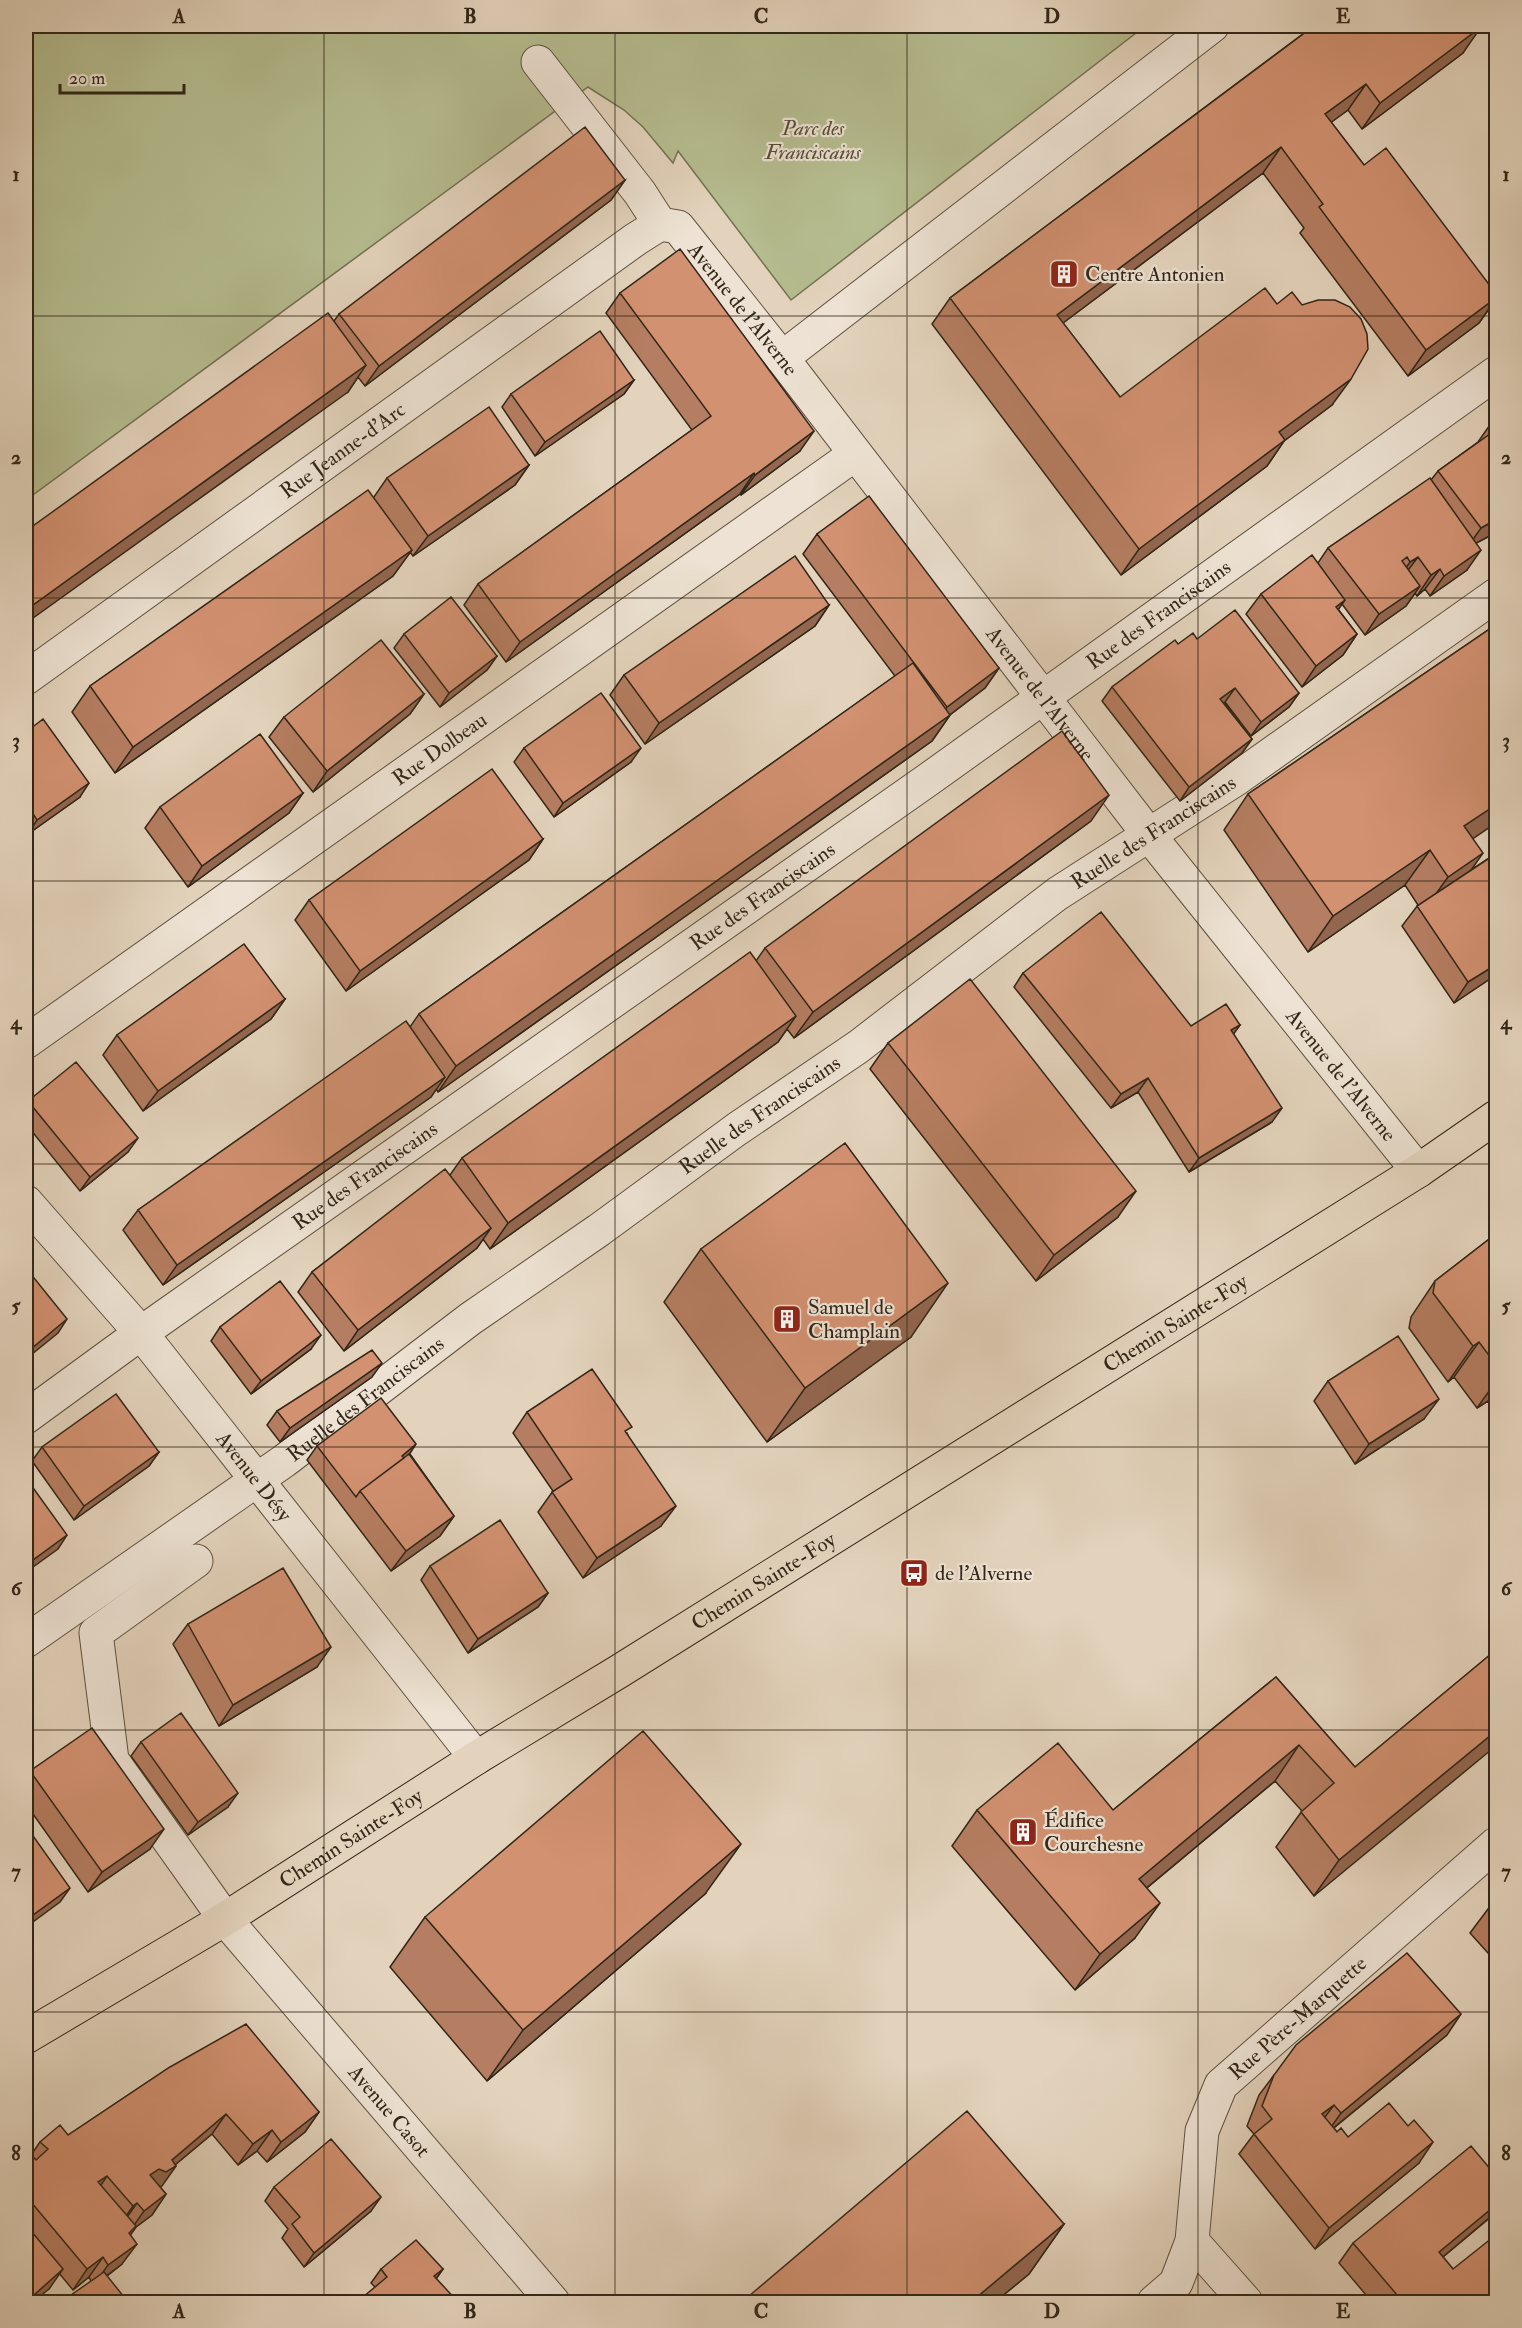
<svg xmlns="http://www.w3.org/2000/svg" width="1522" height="2328" font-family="'IM FELL Double Pica',serif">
	<rect width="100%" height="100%" fill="#e3d3bc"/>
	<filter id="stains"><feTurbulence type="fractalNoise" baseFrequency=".00333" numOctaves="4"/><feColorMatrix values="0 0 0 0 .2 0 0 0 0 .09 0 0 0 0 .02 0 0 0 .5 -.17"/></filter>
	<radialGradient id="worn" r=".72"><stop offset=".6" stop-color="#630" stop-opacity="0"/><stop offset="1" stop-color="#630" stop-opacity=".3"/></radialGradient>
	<!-- green -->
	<path fill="#b5bc8f" stroke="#747154" stroke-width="1.5" d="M26,26H1145L791,300L678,151L673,163L643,127L624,110L588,87L26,500Z"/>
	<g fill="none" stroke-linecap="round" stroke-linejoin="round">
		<!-- minor casing -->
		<g stroke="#5e5141" stroke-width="35">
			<g id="minor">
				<path d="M538,62L640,193L660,224"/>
				<path id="s1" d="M660,224L678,227L782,358L1149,835L1418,1171"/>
				<path d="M782,358L1212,26"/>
				<path id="s2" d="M26,678L636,239L660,224"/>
				<path id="s3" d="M26,1042L854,455"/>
				<path id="s4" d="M26,1202L141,1333L476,1758"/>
				<path id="s5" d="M26,1417L141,1333L929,779L1496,373"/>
				<path id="s6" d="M196,1561L96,1633L112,1760L225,1919L553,2302"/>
				<path id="s7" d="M26,1641L284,1461L470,1319L599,1230L737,1129L858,1047L1057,894L1236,779L1496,595"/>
				<path d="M1192,2241L1246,2302"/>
				<path id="s8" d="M1154,2302L1176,2283L1192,2241L1202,2131L1221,2085L1496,1844"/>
			</g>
		</g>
		<!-- major casing -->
		<g stroke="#322618" stroke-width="35">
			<g id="major">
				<path id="s9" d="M26,2037L225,1919L476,1758L618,1672L1418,1171L1496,1117"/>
			</g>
		</g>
		<!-- minor -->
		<use href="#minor" stroke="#ede2d3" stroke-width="33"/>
		<!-- major -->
		<use href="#major" stroke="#e3d3bc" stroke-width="33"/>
	</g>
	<!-- wall -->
	<path fill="#b57d61" stroke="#322618" stroke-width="1.5" d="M1305,26H1479L1463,53L1362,129L1348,110L1331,122L1364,165L1497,295V298L1479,323L1408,376L1300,233L1304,228L1263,173L1063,323L1120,397L1332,405L1284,441L1267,466L1121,575L932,324L950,298L1308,30Z
		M625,180L611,200L365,386L358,377L348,392L334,321L339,314Z
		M620,293L800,451L741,495L740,494L506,662L464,605L478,584L692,430L606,313Z
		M634,380L624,394L535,456L502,407L511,394Z
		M1497,418V532L1476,543L1467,570L1430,596L1425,589L1417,596L1415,593L1406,606L1365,635L1342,604L1338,609L1357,634L1343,655L1302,687L1246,614L1261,594L1318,563L1328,548L1431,480L1438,471L1478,442L1492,422Z
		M529,465L515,485L413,556L410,552L393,576L115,773L72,712L90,686L374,497L387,478Z
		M817,534L999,668L985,688L950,715L932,741L438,1092L436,1089L431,1097L163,1285L123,1230L138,1210L410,1027L419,1014L895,676L803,554Z
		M829,605L815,626L645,744L610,695L624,675Z
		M1497,624V822L1472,839L1471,870L1497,853V974L1454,1003L1402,926L1418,905L1405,885L1308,952L1224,830L1248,794Z
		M404,634L497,656L487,670L440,707L394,648Z
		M1197,639L1299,693L1289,707L1251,736L1225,702L1224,703L1252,739L1242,753L1180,801L1102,701L1112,687L1178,644Z
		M424,694L410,714L313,792L269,737L284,717Z
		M26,732L80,797L28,834L26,831Z
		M524,748L631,762L554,817L514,762Z
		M303,793L289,813L188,887L145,828L160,807Z
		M1091,821L794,1038L787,1029L778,1042L490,1249L483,1239L477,1248L344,1351L298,1292L312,1272L450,1175L462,1158L756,961L765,948Z
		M543,839L529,860L346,991L295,920L309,900Z
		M1023,973L1191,1026L1240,1025L1233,1034L1272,1122L1189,1172L1138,1092L1111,1108L1014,987Z
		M285,999L271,1019L143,1111L103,1055L117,1035Z
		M888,1043L1118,1217L1036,1281L870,1069Z
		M28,1101L128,1152L80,1191L26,1124V1104Z
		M1497,1233V1412L1488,1401L1477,1408L1454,1377L1448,1382L1409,1328L1411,1317L1435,1281Z
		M701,1249L911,1337L767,1442L664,1302Z
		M220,1327L311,1349L251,1394L211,1341Z
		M372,1377L280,1442L267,1425L277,1411Z
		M1328,1381L1424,1419L1355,1464L1314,1401Z
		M527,1412L627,1433L661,1526L583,1578L538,1512L553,1491L513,1433Z
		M317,1446L410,1454L454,1516L440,1536L391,1571L307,1460Z
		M42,1447L159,1452L149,1466L74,1520L32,1461Z
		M430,1566L548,1593L538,1607L468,1653L421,1580Z
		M188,1624L317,1667L219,1726L173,1644Z
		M1497,1649L1314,1896L1276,1847L1302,1811L1275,1781L1147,1888L1135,1938L1075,1990L952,1846L977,1810H1113L1276,1677L1355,1767Z
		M141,1742L228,1807L188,1835L131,1756Z
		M30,1771L150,1849L88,1892L26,1804V1778Z
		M705,1894L487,2081L390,1967L425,1917Z
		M1497,1897V1963L1470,1933Z
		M1447,2035L1334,2128L1337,2132L1348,2137L1419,2163L1315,2249L1239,2154L1254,2134L1247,2126L1259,2095L1274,2075Z
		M170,2067L319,2112L305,2132L267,2162L257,2151L238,2165L212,2134L175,2165L176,2166L160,2187L166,2194L152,2215L136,2227L130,2235L122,2264L107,2276L91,2281L89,2277L73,2290L59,2273L49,2289L26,2302V2153L31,2155L40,2142L68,2135Z
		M1497,2177V2212L1443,2257L1453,2269L1497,2302H1372L1339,2263L1353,2243Z
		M274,2187L371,2211L304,2267L282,2238L288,2229L265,2201Z
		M1064,2224L1029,2274L995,2302H744L749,2296Z
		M381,2269H443L436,2279L375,2287L371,2283Z"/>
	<!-- shaded-wall -->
	<path fill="#93664f" stroke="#322618" stroke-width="1.5" d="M1481,27L1463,53L1362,129L1380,103Z
		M1366,84L1348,110L1307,140L1325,114Z
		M1281,147L1263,173L1039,341L1057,315Z
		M625,180L611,200L365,386L379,366Z
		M1497,297L1479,323L1408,376L1426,350Z
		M366,365L348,392L26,623V610Z
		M1351,379L1332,405L1284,441L1267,466L1121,575L1139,549L1279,432Z
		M634,380L624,394L535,456L545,442Z
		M814,431L800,451L741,495L755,475Z
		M529,465L515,485L413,556L428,536Z
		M754,473L740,494L506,662L520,642Z
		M1497,519V532L1467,548L1481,528Z
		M412,550L393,576L115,773L133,747Z
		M1481,550L1467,570L1430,596L1444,576Z
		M1418,557L1403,577L1396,582L1410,562Z
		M1440,569L1425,589L1417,596L1431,575Z
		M1420,586L1406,606L1365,635L1379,614Z
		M1345,600L1331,620L1336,607Z
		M829,605L815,626L645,744L659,723Z
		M1357,634L1343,655L1302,687L1316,666Z
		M497,656L487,670L440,707L449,693Z
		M999,668L985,688L939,723L950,715L932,741L438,1092L456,1066L933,727L947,707Z
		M1235,688L1225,702L1211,713L1220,699Z
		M1299,693L1289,707L1251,736L1261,722Z
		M424,694L410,714L313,792L327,771Z
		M1252,739L1242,753L1180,801L1189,787Z
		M641,748L631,762L554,817L563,803Z
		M89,783L80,797L28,834L37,820Z
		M303,793L289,813L188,887L202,866Z
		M1109,795L1091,821L794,1038L813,1012Z
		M1497,804V822L1439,862L1464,826Z
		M543,839L529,860L346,991L360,971Z
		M1430,850L1405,885L1308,952L1333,916Z
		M1483,853L1458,889L1423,912L1448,877Z
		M1497,964V974L1454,1003L1468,982Z
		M285,999L271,1019L143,1111L158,1091Z
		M796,1016L778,1042L490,1249L508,1223Z
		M1240,1025L1230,1039L1231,1030Z
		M445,1077L431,1097L163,1285L177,1265Z
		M1148,1078L1138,1092L1111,1108L1121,1094Z
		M1282,1108L1272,1122L1189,1172L1199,1158Z
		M138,1138L128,1152L80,1191L90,1177Z
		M1136,1191L1118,1217L1036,1281L1054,1255Z
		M491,1228L477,1248L344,1351L358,1330Z
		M948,1283L911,1337L767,1442L805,1388Z
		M67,1319L58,1333L26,1359V1353Z
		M321,1335L311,1349L251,1394L261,1381Z
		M1479,1342L1454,1377L1448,1382L1473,1346Z
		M382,1363L372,1377L280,1442L290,1428Z
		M1497,1380V1388L1488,1401L1477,1408Z
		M1439,1399L1424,1419L1355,1464L1369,1444Z
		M416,1444L407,1458L392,1469L402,1456Z
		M159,1452L149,1466L74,1520L84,1506Z
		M676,1506L661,1526L583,1578L597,1558Z
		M454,1516L440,1536L391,1571L406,1551Z
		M67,1535L58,1549L26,1572V1565Z
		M548,1593L538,1607L468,1653L478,1639Z
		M331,1647L317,1667L219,1726L233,1705Z
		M1497,1730V1745L1314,1896L1339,1860Z
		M1299,1745L1275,1781L1114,1915L1139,1879Z
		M238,1793L228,1807L188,1835L198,1822Z
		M164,1829L150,1849L88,1892L102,1872Z
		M741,1844L705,1894L487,2081L523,2030Z
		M70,1888L60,1902L26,1927V1920Z
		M1160,1903L1135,1938L1075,1990L1100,1954Z
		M1461,2014L1447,2035L1327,2133L1341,2113Z
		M1334,2105L1319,2125L1322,2114Z
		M319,2112L305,2132L267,2162L281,2142Z
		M226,2114L212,2134L170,2169L176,2166L162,2186L152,2192L150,2175L172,2160Z
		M272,2130L257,2151L238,2165L253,2144Z
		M1433,2142L1419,2163L1315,2249L1329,2228Z
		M107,2176L93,2197L98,2182Z
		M166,2194L152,2215L136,2227L122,2247L130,2231L144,2211Z
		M381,2197L371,2211L304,2267L314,2253Z
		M137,2203L123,2223L119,2226L133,2206Z
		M1497,2204V2212L1495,2213L1425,2272L1439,2252Z
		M1064,2224L1029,2274L995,2302H971Z
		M137,2244L122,2264L94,2285L108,2265Z
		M103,2257L89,2277L73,2290L87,2269Z
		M63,2269L49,2289L33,2302H26Z
		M443,2269L433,2283L434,2276Z"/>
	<!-- building -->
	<path fill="#d29171" stroke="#322618" stroke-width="1.5" d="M1314,26H1479L1481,27L1380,103L1366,84L1325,114L1364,165L1386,148L1497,295V297L1426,350L1319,207L1323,204L1281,147L1057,315L1120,397L1265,288L1277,304L1292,292L1302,305L1318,300H1335L1350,307L1361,319L1367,334L1368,349L1351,379L1279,432L1285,440L1139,549L950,298Z
		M585,127L625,180L379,366L339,314Z
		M680,249L814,431L755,475L754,473L520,642L478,584L711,416L620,293Z
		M328,313L366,365L26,610V531Z
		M600,331L634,380L545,442L511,394Z
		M489,407L529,465L428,536L387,478Z
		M1497,418V428L1492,422Z
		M1497,429V519L1481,528L1438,471Z
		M1430,478L1481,550L1444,576L1440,569L1431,575L1418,557L1410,562L1407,557L1402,561L1420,586L1379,614L1328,548Z
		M368,490L412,550L133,747L90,686Z
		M869,496L999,668L947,707L817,534Z
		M1312,555L1345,600L1336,607L1357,634L1316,666L1261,594Z
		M795,556L829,605L659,723L624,675Z
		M451,597L497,656L449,693L404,634Z
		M1235,610L1299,693L1261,722L1235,688L1220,699L1252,739L1189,787L1112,687L1175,640L1178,644L1193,633L1197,639Z
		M1497,624V804L1464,826L1483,853L1448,877L1430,850L1333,916L1248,794Z
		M381,640L424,694L327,771L284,717Z
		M913,663L950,715L456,1066L419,1014Z
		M601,693L641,748L563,803L524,748Z
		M43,719L89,783L37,820L26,803V732Z
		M1062,731L1109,795L813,1012L765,948Z
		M260,734L303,793L202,866L160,807Z
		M492,769L543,839L360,971L309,900Z
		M1497,853V964L1468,982L1417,906Z
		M1101,912L1191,1026L1226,1004L1240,1025L1231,1030L1282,1108L1199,1158L1148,1078L1121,1094L1023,973Z
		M244,944L285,999L158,1091L117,1035Z
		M750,952L796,1016L508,1223L462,1158Z
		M970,979L1136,1191L1054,1255L888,1043Z
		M406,1021L445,1077L177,1265L138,1210Z
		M76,1062L138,1138L90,1177L28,1101Z
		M845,1143L948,1283L805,1388L701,1249Z
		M445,1169L491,1228L358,1330L312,1272Z
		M1497,1233V1366L1479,1342L1473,1346L1433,1293L1435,1281Z
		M26,1268L67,1319L26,1353Z
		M280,1281L321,1335L261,1381L220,1327Z
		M1398,1336L1439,1399L1369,1444L1328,1381Z
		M372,1350L382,1363L290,1428L277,1411Z
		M592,1369L632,1427L625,1431L676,1506L597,1558L552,1492L572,1479L527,1412Z
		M116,1394L159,1452L84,1506L42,1447Z
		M381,1398L416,1444L402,1456L404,1458L360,1491L356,1497L317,1446Z
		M409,1454L454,1516L406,1551L360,1491Z
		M26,1478L67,1535L26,1565Z
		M500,1520L548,1593L478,1639L430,1566Z
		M283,1568L331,1647L233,1705L188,1624Z
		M1497,1649V1730L1339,1860L1301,1812L1334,1783L1299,1745L1139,1879L1160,1903L1100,1954L977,1810L1058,1743L1113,1810L1276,1677L1355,1767Z
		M181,1713L238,1793L198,1822L141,1742Z
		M92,1728L164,1829L102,1872L30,1771Z
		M643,1731L741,1844L523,2030L425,1917Z
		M26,1826L70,1888L26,1920Z
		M1407,1953L1461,2014L1341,2113L1334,2105L1322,2114L1337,2132L1341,2128L1348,2137L1389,2103L1408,2126L1414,2120L1433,2142L1329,2228L1254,2134L1272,2119L1262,2106L1274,2075L1296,2045Z
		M246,2024L319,2112L281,2142L272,2130L253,2144L226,2114L172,2160L176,2166L166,2172L159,2169L150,2175L166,2194L144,2211L137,2203L133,2206L107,2176L98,2182L136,2226L129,2233L137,2244L108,2265L103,2257L87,2269L26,2196V2153L28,2151L36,2160L48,2149L40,2142L60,2125L68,2135L170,2067Z
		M967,2111L1064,2224L971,2302H754L749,2296Z
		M331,2139L381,2197L314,2253L292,2224L300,2217L274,2187Z
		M1471,2146L1497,2177V2204L1439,2252L1453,2269L1497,2234V2302H1403L1353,2243Z
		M26,2225L63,2269L26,2302Z
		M416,2240L443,2269L434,2276L458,2302H357L387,2277L381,2269Z
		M104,2272L128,2302H61Z"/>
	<!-- grid -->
	<path fill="none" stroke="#322618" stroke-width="1.5" stroke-opacity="0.55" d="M324,26V2302M615,26V2302M907,26V2302M1198,26V2302M26,316H1496M26,598H1496M26,881H1496M26,1164H1496M26,1447H1496M26,1730H1496M26,2012H1496"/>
	<!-- icons -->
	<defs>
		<g id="building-square" transform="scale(1.5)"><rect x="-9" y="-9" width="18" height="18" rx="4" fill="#8f2418" stroke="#ede2d3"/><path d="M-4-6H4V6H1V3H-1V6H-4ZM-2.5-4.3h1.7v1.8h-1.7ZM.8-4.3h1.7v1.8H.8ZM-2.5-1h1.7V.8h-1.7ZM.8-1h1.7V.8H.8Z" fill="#fff"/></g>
		<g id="bus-square" transform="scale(1.5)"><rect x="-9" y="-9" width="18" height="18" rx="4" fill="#8f2418" stroke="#ede2d3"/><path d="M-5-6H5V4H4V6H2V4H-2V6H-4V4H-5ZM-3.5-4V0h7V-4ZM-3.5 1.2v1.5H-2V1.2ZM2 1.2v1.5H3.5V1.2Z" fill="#fff"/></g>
	</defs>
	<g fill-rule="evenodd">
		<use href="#building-square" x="1064" y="274"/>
		<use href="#building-square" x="787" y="1319"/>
		<use href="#bus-square" x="914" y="1573"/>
		<use href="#building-square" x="1023" y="1832"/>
	</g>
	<g text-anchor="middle" stroke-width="4.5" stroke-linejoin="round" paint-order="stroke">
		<!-- park labels -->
		<g font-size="21" font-style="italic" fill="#534c36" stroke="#ede2d3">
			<text x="813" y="135">Parc des<tspan x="813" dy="24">Franciscains</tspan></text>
		</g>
		<!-- poi labels -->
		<g font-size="21" fill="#322618" stroke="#ede2d3" text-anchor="start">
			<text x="1085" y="281">Centre Antonien</text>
			<text x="808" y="1314">Samuel de<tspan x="808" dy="24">Champlain</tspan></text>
			<text x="935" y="1580">de l'Alverne</text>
			<text x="1044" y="1827">Édifice<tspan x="1044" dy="24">Courchesne</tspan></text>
		</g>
		<!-- street labels -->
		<g font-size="21" fill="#322618" stroke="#ede2d3">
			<text dy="7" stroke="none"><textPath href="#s1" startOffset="123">Avenue de l'Alverne</textPath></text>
			<text dy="7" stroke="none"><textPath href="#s2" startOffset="390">Rue Jeanne-d'Arc</textPath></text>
			<text dy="7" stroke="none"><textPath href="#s5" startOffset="1388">Rue des Franciscains</textPath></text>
			<text dy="7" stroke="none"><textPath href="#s1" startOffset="609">Avenue de l'Alverne</textPath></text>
			<text dy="7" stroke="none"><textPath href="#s3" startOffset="507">Rue Dolbeau</textPath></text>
			<text dy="7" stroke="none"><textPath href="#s7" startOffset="1388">Ruelle des Franciscains</textPath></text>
			<text dy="7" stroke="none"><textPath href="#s5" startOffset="902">Rue des Franciscains</textPath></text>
			<text dy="7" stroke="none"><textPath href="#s1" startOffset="1095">Avenue de l'Alverne</textPath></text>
			<text dy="7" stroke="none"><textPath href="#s7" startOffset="903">Ruelle des Franciscains</textPath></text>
			<text dy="7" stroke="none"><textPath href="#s5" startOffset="416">Rue des Franciscains</textPath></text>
			<text dy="7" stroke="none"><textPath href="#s9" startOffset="1353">Chemin Sainte-Foy</textPath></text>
			<text dy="7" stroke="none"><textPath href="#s7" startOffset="417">Ruelle des Franciscains</textPath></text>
			<text dy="7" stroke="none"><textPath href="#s4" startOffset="357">Avenue Désy</textPath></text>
			<text dy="7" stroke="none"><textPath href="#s9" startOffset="867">Chemin Sainte-Foy</textPath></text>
			<text dy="7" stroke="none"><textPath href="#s9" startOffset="381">Chemin Sainte-Foy</textPath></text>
			<text dy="7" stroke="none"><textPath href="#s8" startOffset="336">Rue Père-Marquette</textPath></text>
			<text dy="7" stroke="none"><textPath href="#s6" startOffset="699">Avenue Casot</textPath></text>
		</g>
	</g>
	<!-- margin -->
	<rect width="1522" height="2328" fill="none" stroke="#e3d3bc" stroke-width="66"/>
	<!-- scale -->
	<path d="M60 84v9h124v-9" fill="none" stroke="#322618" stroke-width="3"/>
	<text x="69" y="84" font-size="18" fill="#322618" stroke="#ede2d3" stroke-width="4.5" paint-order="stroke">20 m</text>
	<rect x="33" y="33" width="1456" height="2262" fill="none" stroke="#322618" stroke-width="2"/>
	<g font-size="20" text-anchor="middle" font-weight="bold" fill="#322618">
		<text x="179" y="23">A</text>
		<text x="470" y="23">B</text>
		<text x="761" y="23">C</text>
		<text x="1052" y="23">D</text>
		<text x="1343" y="23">E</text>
		<text x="16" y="181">1</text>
		<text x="1506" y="181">1</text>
		<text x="16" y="464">2</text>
		<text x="1506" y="464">2</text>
		<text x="16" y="747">3</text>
		<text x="1506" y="747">3</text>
		<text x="16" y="1029">4</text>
		<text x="1506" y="1029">4</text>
		<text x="16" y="1312">5</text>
		<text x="1506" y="1312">5</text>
		<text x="16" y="1595">6</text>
		<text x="1506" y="1595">6</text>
		<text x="16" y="1878">7</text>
		<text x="1506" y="1878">7</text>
		<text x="16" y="2160">8</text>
		<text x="1506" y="2160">8</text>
		<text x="179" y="2318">A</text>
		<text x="470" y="2318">B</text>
		<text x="761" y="2318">C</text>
		<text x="1052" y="2318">D</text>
		<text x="1343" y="2318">E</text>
	</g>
	<rect width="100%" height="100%" filter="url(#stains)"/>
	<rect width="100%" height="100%" fill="url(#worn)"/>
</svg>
